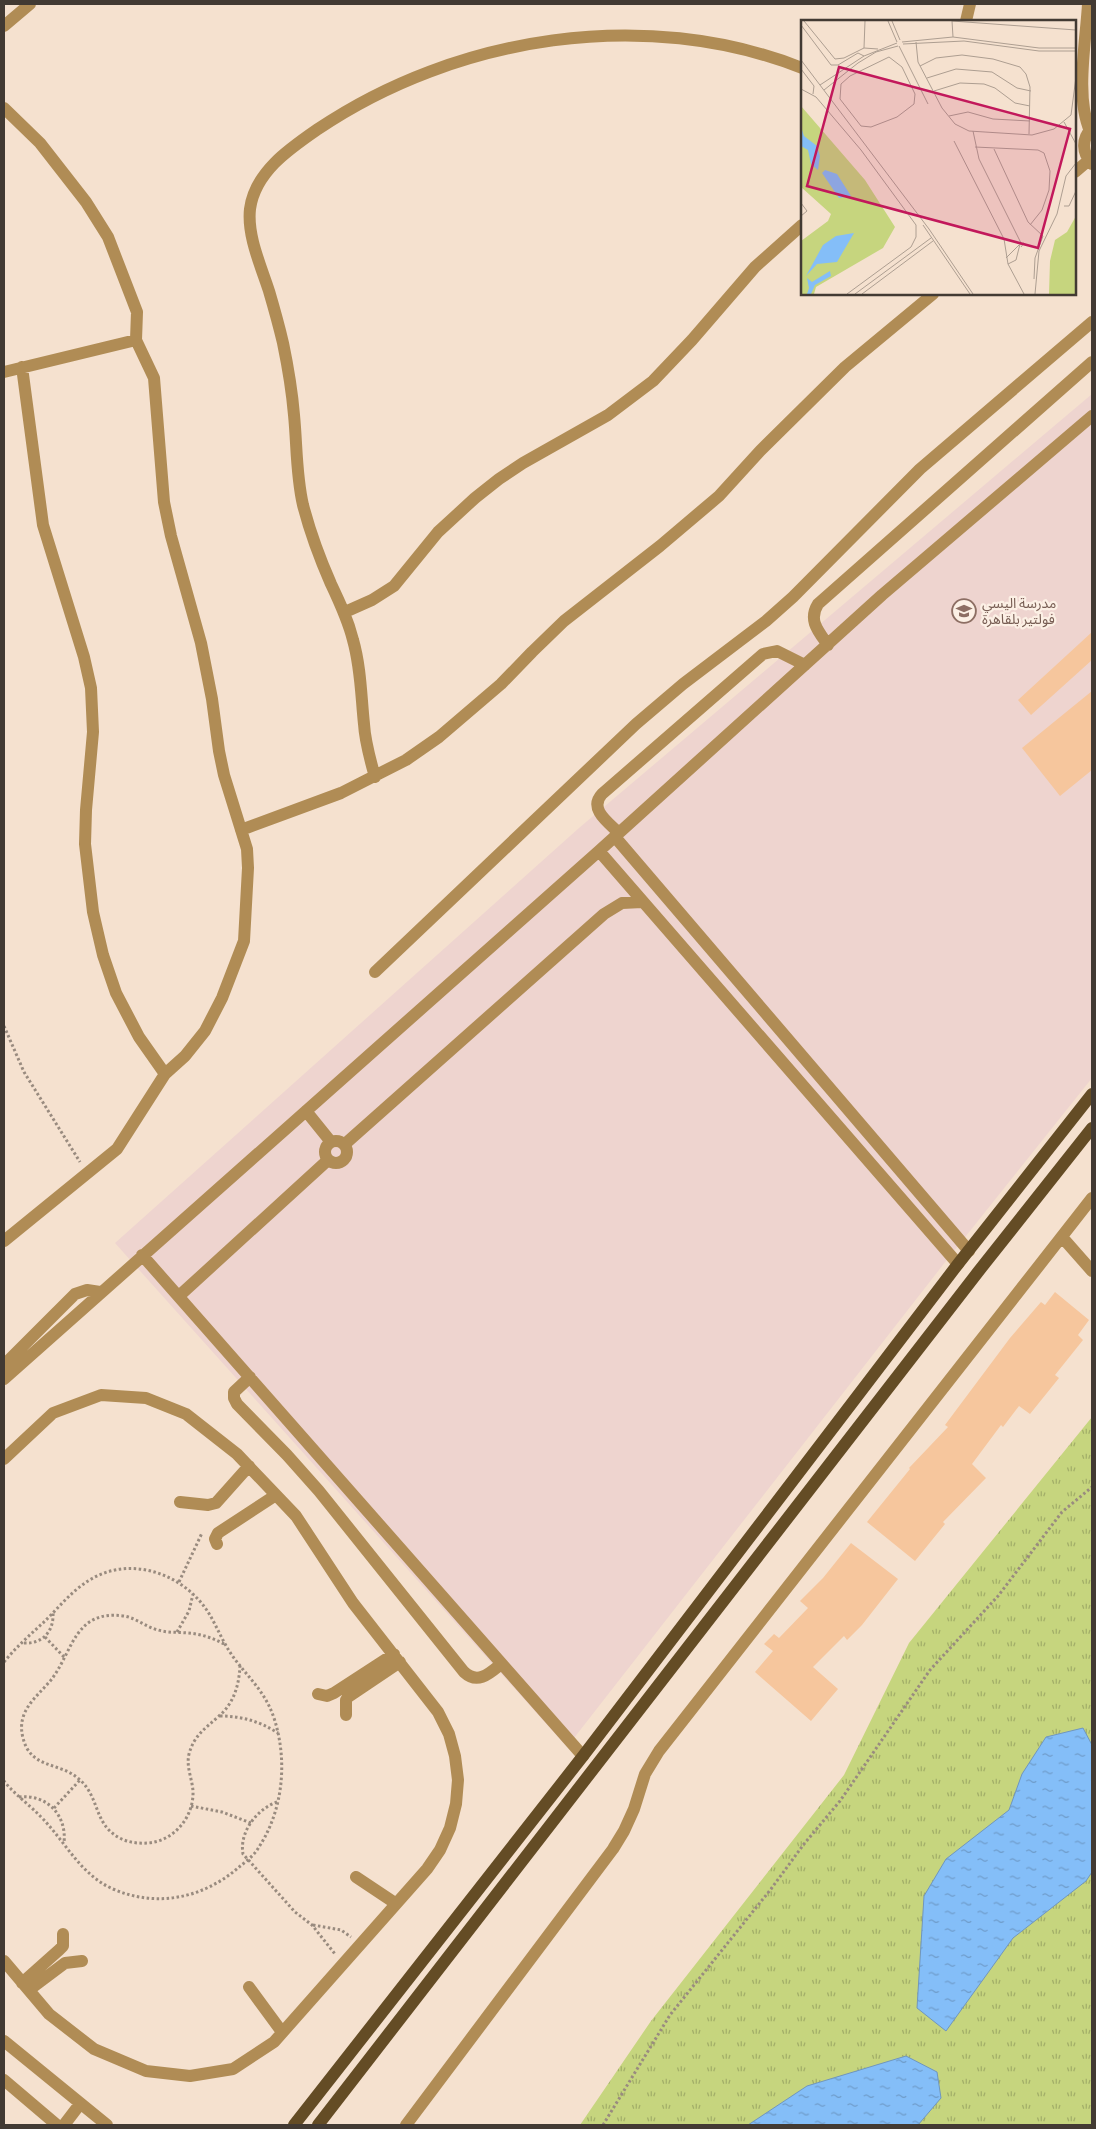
<svg xmlns="http://www.w3.org/2000/svg" width="1096" height="2129" font-family="Commissioner,'Noto Sans Arabic',sans-serif">
	<defs>
		<pattern id="grass-tufts" width="24" height="20" patternUnits="userSpaceOnUse" patternTransform="scale(1.25)"><rect width="24" height="20" fill="#c6d57e"/><path d="M3 7l-1-3M5 7V3M7 7l1-3M15 17l-1-3M17 17v-4M19 17l1-3" fill="none" stroke="#a2ae68"/></pattern>
		<pattern id="water-ripples" width="26" height="14" patternUnits="userSpaceOnUse" patternTransform="scale(1.25)"><rect width="26" height="14" fill="#84bef8"/><path d="M2 4q2-2 4 0t4 0M15 11q2-2 4 0t4 0" fill="none" stroke="#6e9bc9"/></pattern>
	</defs>
	<rect width="100%" height="100%" fill="#f5e1cf"/>
	<!-- education -->
	<path fill="#eed4cf" d="M1092,394V1078L946,1261L567,1747L115,1243L579,828Z"/>
	<!-- grass -->
	<path fill="url(#grass-tufts)" d="M1092,1417V2125H580L651,2021L844,1775L909,1643Z"/>
	<!-- water -->
	<path fill="url(#water-ripples)" stroke="#7096bd" d="M1083,1728L1092,1745V1872L1086,1881L1013,1938L946,2031L917,2008L924,1896L946,1859L1009,1810L1022,1774L1046,1737Z
		M906,2056L937,2072L941,2098L918,2125H748L807,2086Z"/>
	<!-- building -->
	<path fill="#f6c69d" d="M1092,632V660L1031,715L1018,700Z
		M1092,691V770L1060,796L1022,748Z
		M1055,1292L1089,1320L1078,1335L1083,1340L1055,1375L1059,1378L1030,1414L1019,1406L1003,1427L1001,1425L972,1464L986,1478L943,1522L945,1524L915,1561L867,1522L910,1469L909,1468L948,1427L945,1425L1010,1338L1041,1302L1045,1305Z
		M851,1543L898,1579L862,1625L847,1640L844,1636L813,1667L838,1689L811,1721L755,1672L773,1651L764,1644L774,1634L779,1638L808,1608L800,1601L823,1578Z"/>
	<g fill="none" stroke-linecap="round" stroke-linejoin="round">
		<!-- path -->
		<path stroke="#998b7f" stroke-width="3" stroke-dasharray="2.5 2.5" stroke-linecap="butt" d="M4,1026L24,1072L80,1162
			M179,1582L202,1533
			M177,1632L189,1611L193,1594
			M45,1637L65,1658
			M24,1643C42,1644 54,1632 53,1613
			M224,1644C213,1638 201,1634 188,1633C178,1632 168,1633 158,1630C146,1627 136,1618 124,1616C74,1609 73,1652 51,1680C36,1698 16,1711 23,1738C31,1770 60,1761 80,1780C97,1795 95,1817 110,1831C120,1841 134,1844 148,1843C174,1841 194,1817 193,1791C192,1778 186,1767 189,1754C194,1735 206,1728 219,1716C234,1703 239,1685 240,1666
			M4,1662C16,1647 31,1634 45,1621C59,1607 72,1591 88,1581C128,1555 180,1572 206,1609C213,1619 218,1631 224,1642C239,1671 263,1685 274,1718C288,1761 283,1810 259,1847C254,1856 245,1862 238,1868C203,1898 157,1908 113,1889C81,1875 66,1843 43,1819C30,1805 15,1795 4,1781
			M220,1716C241,1716 259,1721 278,1733
			M19,1797C47,1794 67,1815 64,1843
			M277,1802C257,1809 239,1832 243,1854L295,1912L312,1925L335,1954
			M191,1806L222,1812L251,1823
			M54,1808L80,1780
			M313,1925L341,1930L351,1937
			M603,2125L670,2015L771,1889L804,1844L840,1801L930,1670L998,1596L1062,1512L1092,1487"/>
		<!-- minor -->
		<path stroke="#b08c55" stroke-width="12" d="M1088,4C1086,41 1075,97 1090,131
			M966,21L970,4
			M4,26L30,4
			M4,108L40,143L86,202L108,237L137,312L136,340L154,378L164,502L171,536L201,643L212,699L219,751L224,775L247,849L248,868L244,941L222,998L205,1031L185,1056L165,1074L117,1149L4,1241
			M1092,128C1081,139 1082,153 1092,164
			M1075,172L1089,160
			M22,367L43,525L84,657L91,688L93,732L86,810L85,844L93,912L103,955L116,993L139,1037L165,1074
			M4,372L136,340
			M345,612L372,600L394,586L438,532L475,498L499,479L523,463L608,415L653,381L692,340L755,267L802,225
			M828,645C818,631 808,620 818,604L1092,362
			M375,777C370,759 365,742 364,724C361,696 361,668 353,640C348,620 340,603 331,584C320,559 310,532 303,505C296,475 297,445 294,415C292,391 288,367 283,343C279,326 274,308 269,291C261,266 247,236 250,209C255,172 289,149 318,129C456,36 645,6 802,68
			M241,830L341,793L406,760L439,737L501,684L532,652L564,621L660,546L719,496L760,451L845,367L933,294
			M619,833C609,823 588,809 602,794L763,654L777,651L805,665
			M615,837L969,1251
			M599,851L958,1264
			M375,972L636,724L683,684L766,621L793,597L920,469L1092,322
			M306,1111L331,1142
			M325 1152a11 11 0 1 1 22 0a11 11 0 1 1-22 0Z
			M345,1144L604,914L622,903L642,902
			M1062,1237L1092,1271
			M142,1255L583,1756
			M179,1296L328,1160
			M4,1365L75,1294L87,1290L100,1292
			M250,1377L234,1392V1398L237,1404L287,1455L319,1491L464,1672C478,1685 490,1673 501,1664
			M4,1379L599,851L882,595L1092,416
			M4,1459L53,1413L101,1395L146,1398L186,1414L237,1454L296,1516L353,1603L438,1712L449,1734L455,1756L458,1780L456,1804L450,1828L440,1850L427,1869L274,2042L233,2069L190,2076L146,2071L94,2049L49,2014L4,1961
			M180,1502L208,1505L216,1503L249,1466
			M217,1544L215,1539L218,1533L276,1495
			M318,1694L327,1696L334,1693L394,1654
			M346,1715V1700L348,1697L400,1662
			M356,1877L395,1903
			M22,1983L59,1950L63,1946V1934
			M249,1987L282,2032
			M29,1990L65,1963L82,1961
			M4,2041L107,2125
			M4,2080L57,2125
			M64,2125L80,2104
			M406,2125L613,1849L624,1831L634,1809L645,1774L659,1751L1092,1198"/>
		<!-- major -->
		<path stroke="#644c25" stroke-width="12" d="M294,2125L583,1756L958,1264L1092,1094
			M318,2125L978,1272L1092,1128"/>
	</g>
	<!-- icons -->
	<defs>
		<g id="school-ring" transform="scale(1.25)"><circle r="9.5" fill="#fcf0e5" stroke="#8d6e63" stroke-width="1.5"/><path d="M0-5L7-2L0 1L-7-2ZM-4 1L0 2.5L4 1V4Q0 6-4 4Z" fill="#8d6e63"/></g>
	</defs>
	<g fill-rule="evenodd">
		<use href="#school-ring" x="964" y="611"/>
	</g>
	<g text-anchor="middle" stroke-width="4.5" stroke-linejoin="round" paint-order="stroke">
		<!-- education labels -->
		<g font-size="14" fill="#785e54" stroke="#fcf0e5" text-anchor="start">
			<text x="982" y="608">مدرسة اليسي<tspan x="982" dy="16">فولتير بلقاهرة</tspan></text>
		</g>
	</g>
	<!-- overview -->
	<g transform="translate(801 20)">
		<rect width="275" height="275" fill="#f5e1cf"/>
		<path d="M0,86L64,160L94,207L82,228L15,267L13,274H0V221L27,201L30,194L0,167ZM275,196V274H248L249,241L254,220L266,212Z" fill="#c6d57e"/>
		<path d="M0,107L3,116L16,126L19,136L17,150L10,144L7,130L0,126ZM24,150L36,154L50,176L38,178L21,153ZM53,213L36,242L16,244L5,256L22,225L35,216ZM29,251L30,256L14,265L10,274H6L8,268L6,258L11,262Z" fill="#84bef8"/>
		<path fill="none" stroke="#ad9e91" stroke-width="1" d="M3,1L34,39L43,38L63,28L77,29M87,1L96,22M91,1L99,20M151,1L275,10M151,1L152,17M0,5L30,45H37L57,33L63,36M101,22L152,17L238,28H275M115,22L117,42L141,88L154,104L168,111L231,115L253,109L270,95L275,57M102,24L163,21L238,31H275M98,26L127,84M63,28L64,1M88,37L101,47L114,74L113,84L96,97L70,107L60,106L39,79L40,64L49,56ZM0,40L128,209L172,274M119,46L135,38L161,35L192,39L219,47L225,54L229,67L228,114M0,49L13,66L12,74M126,58L155,49L191,52L216,68L230,71M19,65L63,36L96,23M0,69L15,77L60,130L115,205V217L110,227L46,274M23,70L57,43L75,32L97,26M133,71L159,63L183,64L194,68L214,83L229,86M148,96L167,92L192,99L229,101M263,102L275,124M172,111L178,139L220,223M153,121L203,219L207,244L223,274M174,127L237,130L243,133L249,151L248,170L241,190L229,205M193,129L227,202L242,216L234,238L233,259M0,183L6,191L0,196M263,186H268L275,171M122,205L169,274M205,238L218,225M207,244L215,240L219,224L223,223L220,227M54,274L130,218M61,274L132,221M234,274L238,231L256,194L265,156L275,143"/>
		<path fill="#c2185b" fill-opacity="0.15" stroke="#c2185b" stroke-width="2.5" d="M38,47L269,109L237,228L6,166Z"/>
		<rect width="275" height="275" fill="none" stroke="#423a33" stroke-width="2.5"/>
	</g>
	<!-- border -->
	<rect width="1096" height="2129" fill="none" stroke="#423a33" stroke-width="10"/>
</svg>
